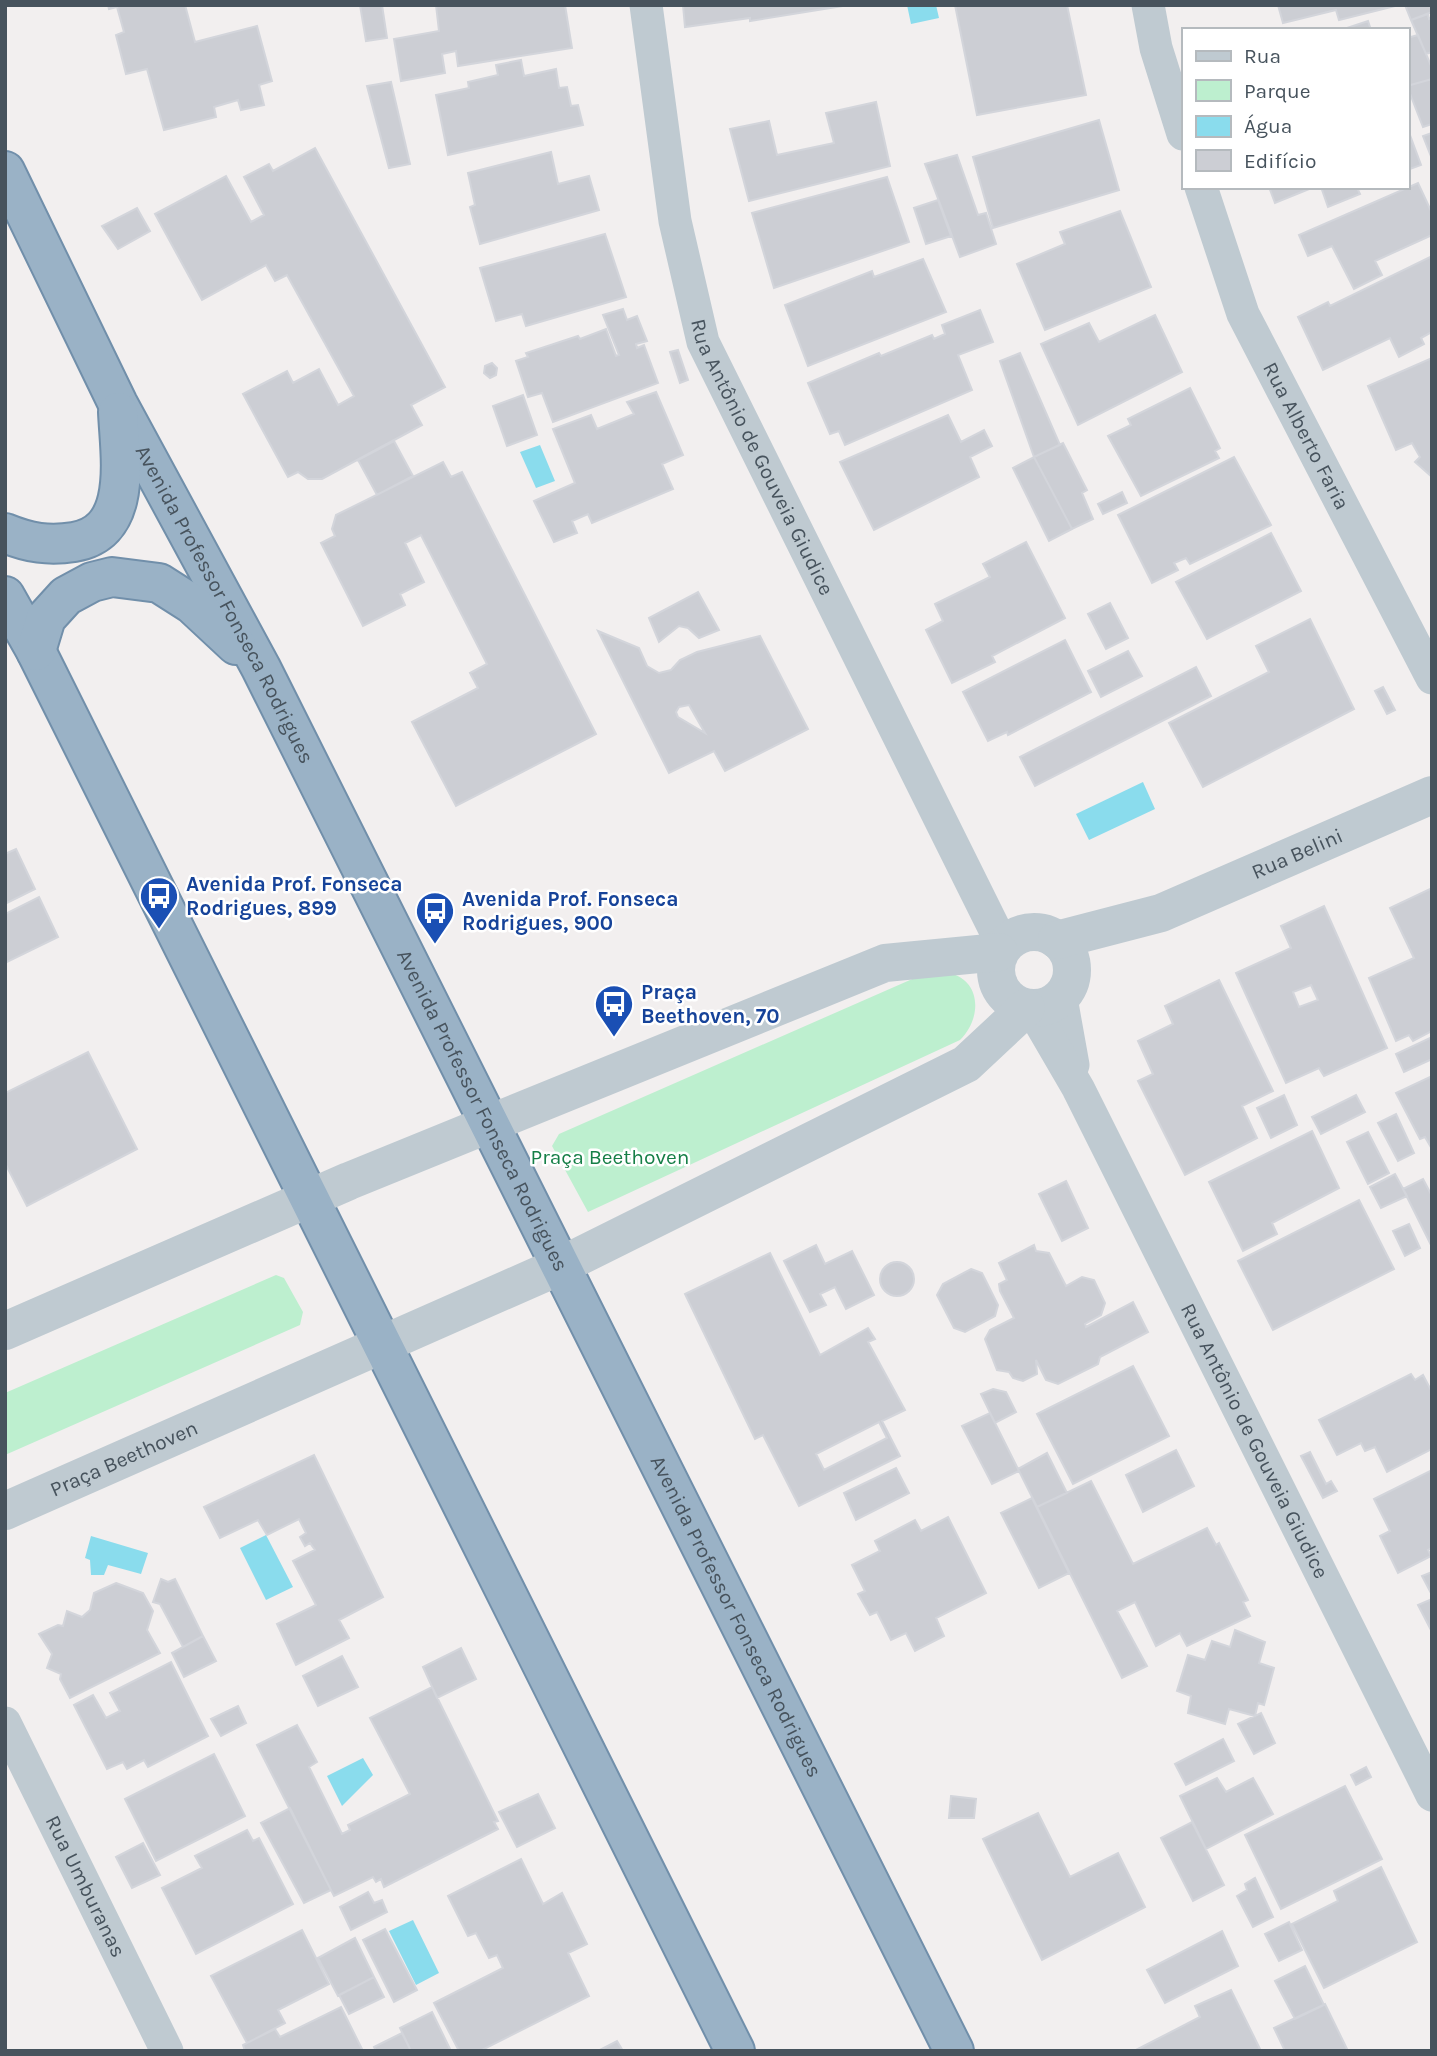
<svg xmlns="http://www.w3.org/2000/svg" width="1437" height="2056" font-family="Karla,sans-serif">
	<rect width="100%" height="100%" fill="#f2efef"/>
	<!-- green -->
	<path fill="#bdefcf" d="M926,973C933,973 942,972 949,973C983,981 981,1020 960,1040L588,1212L552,1146L559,1134Z
		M276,1275L284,1278L303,1312L300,1325L5,1455V1393Z"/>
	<!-- water -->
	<path fill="#8adced" d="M907,5H936L939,18L911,24Z
		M540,445L555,481L536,488L520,452Z
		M1143,782L1155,809L1089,840L1076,814Z
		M266,1535L293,1587L266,1600L240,1548Z
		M91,1536L148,1553L141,1574L108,1565L104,1575H91L90,1560L85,1558Z
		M363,1758L373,1775L342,1806L327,1776Z
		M413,1920L439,1973L416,1985L389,1931Z"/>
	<!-- building -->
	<path fill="#ccced4" stroke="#d3d5db" stroke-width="2" fill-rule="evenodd" d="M108,5H185L195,42L257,26L272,81L259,85L264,105L241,110L238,100L214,107L216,117L164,130L147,69L126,74L116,35L124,32L117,7L109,9Z
		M360,5H382L387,38L366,41Z
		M436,5H565L572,48L458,66L456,51L442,54L445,73L401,81L394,39L439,31Z
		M683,5H849L750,21V18L685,27Z
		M955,5H1067L1086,95L977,115Z
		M1278,5L1353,6L1399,5L1339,20L1336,10L1283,23Z
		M1405,5H1432V12L1411,20Z
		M1428,14L1429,19L1432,18V52L1426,54L1411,20Z
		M1368,21L1371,30H1341Z
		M1418,35L1432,68V79L1407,86V38Z
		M521,60L524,76L556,69L559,88L567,87L571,106L578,105L583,125L448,155L436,95L469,88L468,82L498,75L496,65Z
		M1432,79V124L1423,127L1407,86Z
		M391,82L410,164L389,168L367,86Z
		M876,102L890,166L749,201L730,129L769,121L777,155L834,143L826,113Z
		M1099,120L1119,190L993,228L973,157Z
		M1407,127L1421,165L1407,170Z
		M1432,133V159L1423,136Z
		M315,148L445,387L411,405L422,425L322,479H308L298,472L288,477L243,394L287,371L293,383L319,369L338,405L354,396L287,275L275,281L266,265L202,300L155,214L226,176L251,222L264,215L244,177L269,164L273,171Z
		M551,152L558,184L589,176L599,210L480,244L470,207L475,205L468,173Z
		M957,155L978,215L986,213L996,244L960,257L925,164Z
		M887,177L909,242L774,288L752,213Z
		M1418,183L1432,213V235L1375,261L1382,275L1354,289L1332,246L1308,256L1299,235Z
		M1269,187H1314L1275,203Z
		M1321,187H1365L1358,190L1360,194L1328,207Z
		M938,200L951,236L926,244L914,208Z
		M137,208L150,231L118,249L102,226Z
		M1120,211L1151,287L1045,330L1017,264L1065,244L1060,232Z
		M605,234L626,297L526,326L522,314L496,321L480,268Z
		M1432,256V332L1421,338L1424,344L1399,357L1390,338L1323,370L1298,317L1328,302L1330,306Z
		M923,259L946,312L808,366L785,305L872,271L874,277Z
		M623,309L627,320L637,316L647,341L636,344L637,348L644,345L658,383L553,422L542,393L528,397L516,361L528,357L526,353L578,336L580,339L606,329L616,356L619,355L603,315Z
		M980,310L993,342L958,355L972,390L845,445L839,431L830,434L808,383L879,353L881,356L932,335L934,339L945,334L942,325Z
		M1155,315L1182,372L1078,425L1041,344L1089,323L1099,342Z
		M678,350L688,380L680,383L670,352Z
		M1020,353L1060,445L1034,457L1000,361Z
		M1432,358V477L1415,462L1420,457L1412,443L1396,450L1368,386Z
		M492,363L497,368L496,375L490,378L484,373L485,366Z
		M1190,388L1220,448L1215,451L1219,458L1141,496L1108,436L1131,425L1128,419Z
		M656,392L683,455L662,464L673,489L592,523L588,514L572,521L577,533L554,542L534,501L575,483L553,429L591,415L597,429L634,414L627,402Z
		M523,395L537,435L507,446L493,406Z
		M948,415L961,442L984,430L992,446L970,457L979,477L874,530L840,462Z
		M394,441L413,476L377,495L358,460Z
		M1063,443L1087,490L1082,493L1093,519L1072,529L1034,457Z
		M1034,457L1072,529L1049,541L1013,468Z
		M1234,457L1271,525L1190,564L1186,558L1174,563L1178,570L1152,583L1118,515Z
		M443,462L451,477L462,472L596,734L456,806L412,722L478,688L470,673L487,664L421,535L405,543L424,582L400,594L405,605L363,626L321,543L335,536L332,529L336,515Z
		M1122,492L1127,503L1103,514L1098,504Z
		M1271,533L1301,591L1207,639L1176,582Z
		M1026,542L1065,618L992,656L995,662L952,683L926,630L943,621L935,604L990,577L983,564Z
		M698,592L719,630L699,638L688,628L679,626L659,642L649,618Z
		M1110,603L1128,638L1106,649L1088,614Z
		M1310,619L1354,709L1203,787L1169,723L1269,672L1256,646Z
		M598,631L639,648L647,666L659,673L671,670L680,660L697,652L760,636L808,729L725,771L714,751L669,773ZM689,705L705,733L678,717L676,712L679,707Z
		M1065,640L1091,692L1008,735L1007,732L988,741L963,692Z
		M1128,651L1142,676L1101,697L1088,671Z
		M1196,667L1211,696L1035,786L1020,757Z
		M1383,687L1395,710L1387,714L1375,691Z
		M16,849L35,889L5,904V854Z
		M1432,888V1031L1413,1041L1409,1035L1396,1041L1369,978L1414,958L1390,908Z
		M39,897L58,937L5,963V914Z
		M1324,906L1387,1048L1324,1076L1319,1068L1286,1083L1236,973L1291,948L1281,926ZM1311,985L1318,1000L1299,1007L1293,992Z
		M1219,980L1273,1091L1242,1106L1257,1138L1185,1175L1138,1081L1153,1074L1138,1041L1173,1024L1165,1006Z
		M1432,1037V1059L1404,1072L1396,1054Z
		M88,1052L137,1149L27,1206L5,1163V1093Z
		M1432,1076V1149L1425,1137L1420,1139L1396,1093Z
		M1284,1095L1297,1125L1271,1138L1257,1108Z
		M1356,1095L1365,1112L1321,1134L1312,1117Z
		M1396,1114L1414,1153L1398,1161L1378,1123Z
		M1312,1131L1339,1188L1272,1223L1277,1234L1243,1251L1209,1182Z
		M1368,1132L1389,1173L1368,1184L1347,1142Z
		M1395,1174L1407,1196L1381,1208L1370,1187Z
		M1423,1179L1432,1196V1247L1403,1189Z
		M1066,1181L1088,1228L1062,1241L1039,1194Z
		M1359,1200L1394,1269L1273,1330L1238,1261Z
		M1409,1224L1420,1248L1405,1256L1393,1231Z
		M816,1245L825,1264L852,1251L874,1295L846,1309L835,1287L820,1294L826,1305L810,1312L784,1261Z
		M1034,1245L1036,1251L1049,1253L1066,1286L1082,1277L1094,1280L1105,1303L1101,1315L1085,1324L1086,1327L1133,1302L1148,1332L1100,1357L1098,1364L1058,1384L1046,1380L1036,1360L1037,1374L1023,1381L1013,1378L1009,1372L997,1370L985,1339L990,1330L1014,1318L1000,1291L999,1284L1007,1280L999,1263Z
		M770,1253L820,1355L868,1328L875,1339L868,1342L905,1410L882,1421L900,1456L799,1506L763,1435L755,1439L685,1294ZM879,1422L887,1438L824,1470L816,1454Z
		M880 1279a17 17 0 1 1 34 0a17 17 0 1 1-34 0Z
		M971,1269L982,1273L998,1305L995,1316L965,1332L954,1328L937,1295L943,1284Z
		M1133,1366L1169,1436L1073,1484L1037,1414Z
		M1411,1374L1415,1380L1423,1375L1432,1392V1449L1387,1472L1375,1447L1365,1451L1361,1443L1337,1455L1319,1420Z
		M993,1389L1006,1392L1016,1412L995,1423L981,1394Z
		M990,1413L1019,1471L992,1484L962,1426Z
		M1176,1450L1194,1486L1143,1512L1126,1475Z
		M1310,1452L1326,1484L1331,1481L1337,1491L1323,1498L1301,1456Z
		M1047,1453L1067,1493L1037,1507L1018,1469Z
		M314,1455L383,1597L339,1620L349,1638L296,1665L277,1624L316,1605L293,1561L315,1550L310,1543L305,1546L300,1537L306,1533L299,1519L267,1535L258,1520L220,1538L204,1507Z
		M896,1468L909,1493L856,1520L844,1493Z
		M1432,1470V1548L1428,1550L1431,1556L1398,1573L1380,1536L1390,1531L1374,1499Z
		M1091,1481L1133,1564L1207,1528L1216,1545L1219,1543L1248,1600L1243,1602L1250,1616L1187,1646L1180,1633L1156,1646L1135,1602L1117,1611L1147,1666L1122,1678L1037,1507Z
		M1032,1498L1069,1573L1039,1588L1001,1513Z
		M948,1517L986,1593L936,1618L944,1636L915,1651L906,1633L891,1640L877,1612L870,1615L858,1594L865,1591L852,1565L880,1551L875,1541L915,1520L921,1531Z
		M1432,1572V1595L1422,1576Z
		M161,1579L168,1582L175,1579L203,1636L183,1647L160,1604L153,1602Z
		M116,1583L143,1593L153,1611L147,1630L160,1653L70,1698L60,1679L61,1674L47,1668L52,1654L39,1634L58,1625L63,1626L67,1611L82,1617L90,1610L94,1593Z
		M1432,1599V1632L1418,1605Z
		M1235,1630L1265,1642L1259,1663L1274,1668L1264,1705L1258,1703L1255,1716L1229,1709L1225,1724L1188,1713L1191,1696L1177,1691L1188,1655L1205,1660L1212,1641L1230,1647Z
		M203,1636L216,1661L184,1677L172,1653Z
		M461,1648L476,1679L437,1698L423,1667Z
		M342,1656L358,1687L318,1706L303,1676Z
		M171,1662L208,1736L148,1767L144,1760L127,1769L123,1762L107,1769L74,1705L93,1695L106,1718L120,1711L110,1693Z
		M432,1687L498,1821L494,1822L498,1829L384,1887L381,1879L376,1882L373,1877L334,1896L257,1745L297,1725L317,1762L309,1767L342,1834L350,1830L348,1825L410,1794L370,1718Z
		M238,1706L246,1723L221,1736L211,1719Z
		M1261,1713L1275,1743L1254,1754L1238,1724Z
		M1223,1739L1234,1761L1186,1785L1175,1764Z
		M214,1754L245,1816L156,1861L125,1799Z
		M1366,1767L1371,1777L1356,1785L1351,1775Z
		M1217,1778L1226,1792L1253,1778L1273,1814L1206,1849L1180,1796Z
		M1345,1786L1382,1859L1281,1909L1245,1835Z
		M538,1794L555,1828L517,1847L499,1812Z
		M951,1796L976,1799L974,1818H949Z
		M290,1808L331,1890L304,1903L261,1823Z
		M1038,1813L1070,1877L1118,1853L1145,1907L1042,1960L983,1839Z
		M1192,1822L1224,1885L1193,1901L1161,1838Z
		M247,1830L253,1841L259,1838L293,1904L196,1954L162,1888L202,1868L195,1856Z
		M143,1843L160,1875L132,1888L116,1857Z
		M521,1859L543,1904L562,1893L587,1944L568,1953L589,1996L480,2051H459L434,2003L503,1968L497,1955L489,1958L476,1933L468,1936L448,1896Z
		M1381,1867L1417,1942L1324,1988L1292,1924L1338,1901L1334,1891Z
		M1255,1878L1273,1917L1253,1927L1237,1896L1247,1890L1245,1884Z
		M368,1892L374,1903L382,1900L387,1912L351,1930L340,1907Z
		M1289,1922L1302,1950L1279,1961L1265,1934Z
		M385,1929L417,1990L394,2002L363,1940Z
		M302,1930L329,1984L278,2010L285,2023L247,2043L211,1976Z
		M1222,1931L1238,1966L1165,2003L1147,1970Z
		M355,1938L374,1977L338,1996L318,1958Z
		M1305,1966L1324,2005L1295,2019L1275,1981Z
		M374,1977L384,1997L349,2014L339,1995Z
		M1231,1990L1261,2051H1134L1200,2017L1195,2006Z
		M1325,2004L1348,2051H1285L1274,2028Z
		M341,2007L363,2051H245L243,2045L275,2029L280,2037Z
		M432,2012L451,2051H411L400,2028Z
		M402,2033L411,2051H376L374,2047Z
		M617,2041L623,2051H598Z"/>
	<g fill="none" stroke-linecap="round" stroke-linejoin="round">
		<!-- trunk casing -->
		<g stroke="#718faa" stroke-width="42">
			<g id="trunk">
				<path id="s7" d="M5,171L118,404L261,668L954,2051"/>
				<path d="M5,533C29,543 49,546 74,542C134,532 120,457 118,412"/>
				<path d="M5,596L36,651L735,2051"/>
				<path d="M36,651L46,618L66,596L92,582L112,577L159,583L192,604L236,645"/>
			</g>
		</g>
		<!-- minor -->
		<g stroke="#bfcad1" stroke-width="33">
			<path id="s1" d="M646,5L675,221L703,342L1003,946"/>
			<path d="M1148,5L1156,48L1183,134"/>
			<path id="s2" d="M1201,187L1243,314L1432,678"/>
			<path d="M1061,998L1073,1065"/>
			<path id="s3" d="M1032,1009L1078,1088L1432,1795"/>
			<path id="s4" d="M5,1723L167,2051"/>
		</g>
		<!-- tertiary -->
		<g stroke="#bfcad1" stroke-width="38">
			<circle cx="1034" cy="970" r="38"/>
			<path id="s5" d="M1057,940L1161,913L1432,795"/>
			<path d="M5,1331L349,1181L885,963L999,952"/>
			<path id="s6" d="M5,1511L560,1266L966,1064L1026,1008"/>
		</g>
		<!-- trunk -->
		<use href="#trunk" stroke="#9ab2c6" stroke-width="38"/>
	</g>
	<!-- icons -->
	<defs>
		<g id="bus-pin" transform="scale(2.0125)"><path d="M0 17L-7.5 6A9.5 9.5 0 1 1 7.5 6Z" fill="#1a4fb4" stroke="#fff"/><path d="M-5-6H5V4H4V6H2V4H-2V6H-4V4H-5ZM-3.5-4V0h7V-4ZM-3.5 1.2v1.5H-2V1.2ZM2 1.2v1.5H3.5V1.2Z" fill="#fff"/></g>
	</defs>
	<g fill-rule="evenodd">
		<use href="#bus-pin" x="159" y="896"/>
		<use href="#bus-pin" x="435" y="911"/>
		<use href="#bus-pin" x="614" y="1004"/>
	</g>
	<g text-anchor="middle" stroke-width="5" stroke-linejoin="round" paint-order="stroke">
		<!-- street labels -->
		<g font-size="21" fill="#47535d" stroke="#fff">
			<text dy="7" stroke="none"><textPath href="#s2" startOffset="271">Rua Alberto Faria</textPath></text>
			<text dy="7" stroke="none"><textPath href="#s1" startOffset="471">Rua Antônio de Gouveia Giudice</textPath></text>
			<text dy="7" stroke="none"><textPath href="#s7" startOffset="486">Avenida Professor Fonseca Rodrigues</textPath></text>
			<text dy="7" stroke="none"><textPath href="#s5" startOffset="256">Rua Belini</textPath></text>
			<text dy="7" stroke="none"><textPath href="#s7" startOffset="1054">Avenida Professor Fonseca Rodrigues</textPath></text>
			<text dy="7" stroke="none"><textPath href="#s3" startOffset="486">Rua Antônio de Gouveia Giudice</textPath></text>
			<text dy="7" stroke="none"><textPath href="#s6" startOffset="130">Praça Beethoven</textPath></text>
			<text dy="7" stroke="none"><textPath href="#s7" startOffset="1620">Avenida Professor Fonseca Rodrigues</textPath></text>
			<text dy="7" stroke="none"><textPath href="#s4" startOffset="182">Rua Umburanas</textPath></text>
		</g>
		<!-- transit labels -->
		<g font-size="21" font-weight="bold" fill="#164399" stroke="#fff" text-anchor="start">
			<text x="186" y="891">Avenida Prof. Fonseca<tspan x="186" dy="24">Rodrigues, 899</tspan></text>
			<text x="462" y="906">Avenida Prof. Fonseca<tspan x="462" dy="24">Rodrigues, 900</tspan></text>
			<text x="641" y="999">Praça<tspan x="641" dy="24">Beethoven, 70</tspan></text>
		</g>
		<!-- park labels -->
		<g font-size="21" fill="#167f47" stroke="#fff">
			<text x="610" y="1164">Praça Beethoven</text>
		</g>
	</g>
	<!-- border -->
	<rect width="1437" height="2056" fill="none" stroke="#47535d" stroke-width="14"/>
	<!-- legend -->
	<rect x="1182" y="28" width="228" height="161" fill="#ffffff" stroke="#b5babe" stroke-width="2"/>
	<rect x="1196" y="51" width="35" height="10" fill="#bfcad1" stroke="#b5babe" stroke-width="2"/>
	<text x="1244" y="63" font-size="21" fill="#47535d">Rua</text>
	<rect x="1196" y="80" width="35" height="21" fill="#bdefcf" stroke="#b5babe" stroke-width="2"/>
	<text x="1244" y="98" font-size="21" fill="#47535d">Parque</text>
	<rect x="1196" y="116" width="35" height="21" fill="#8adced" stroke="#b5babe" stroke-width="2"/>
	<text x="1244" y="133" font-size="21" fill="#47535d">Água</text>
	<rect x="1196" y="150" width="35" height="21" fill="#ccced4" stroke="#b5babe" stroke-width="2"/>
	<text x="1244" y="168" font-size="21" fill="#47535d">Edifício</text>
</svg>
